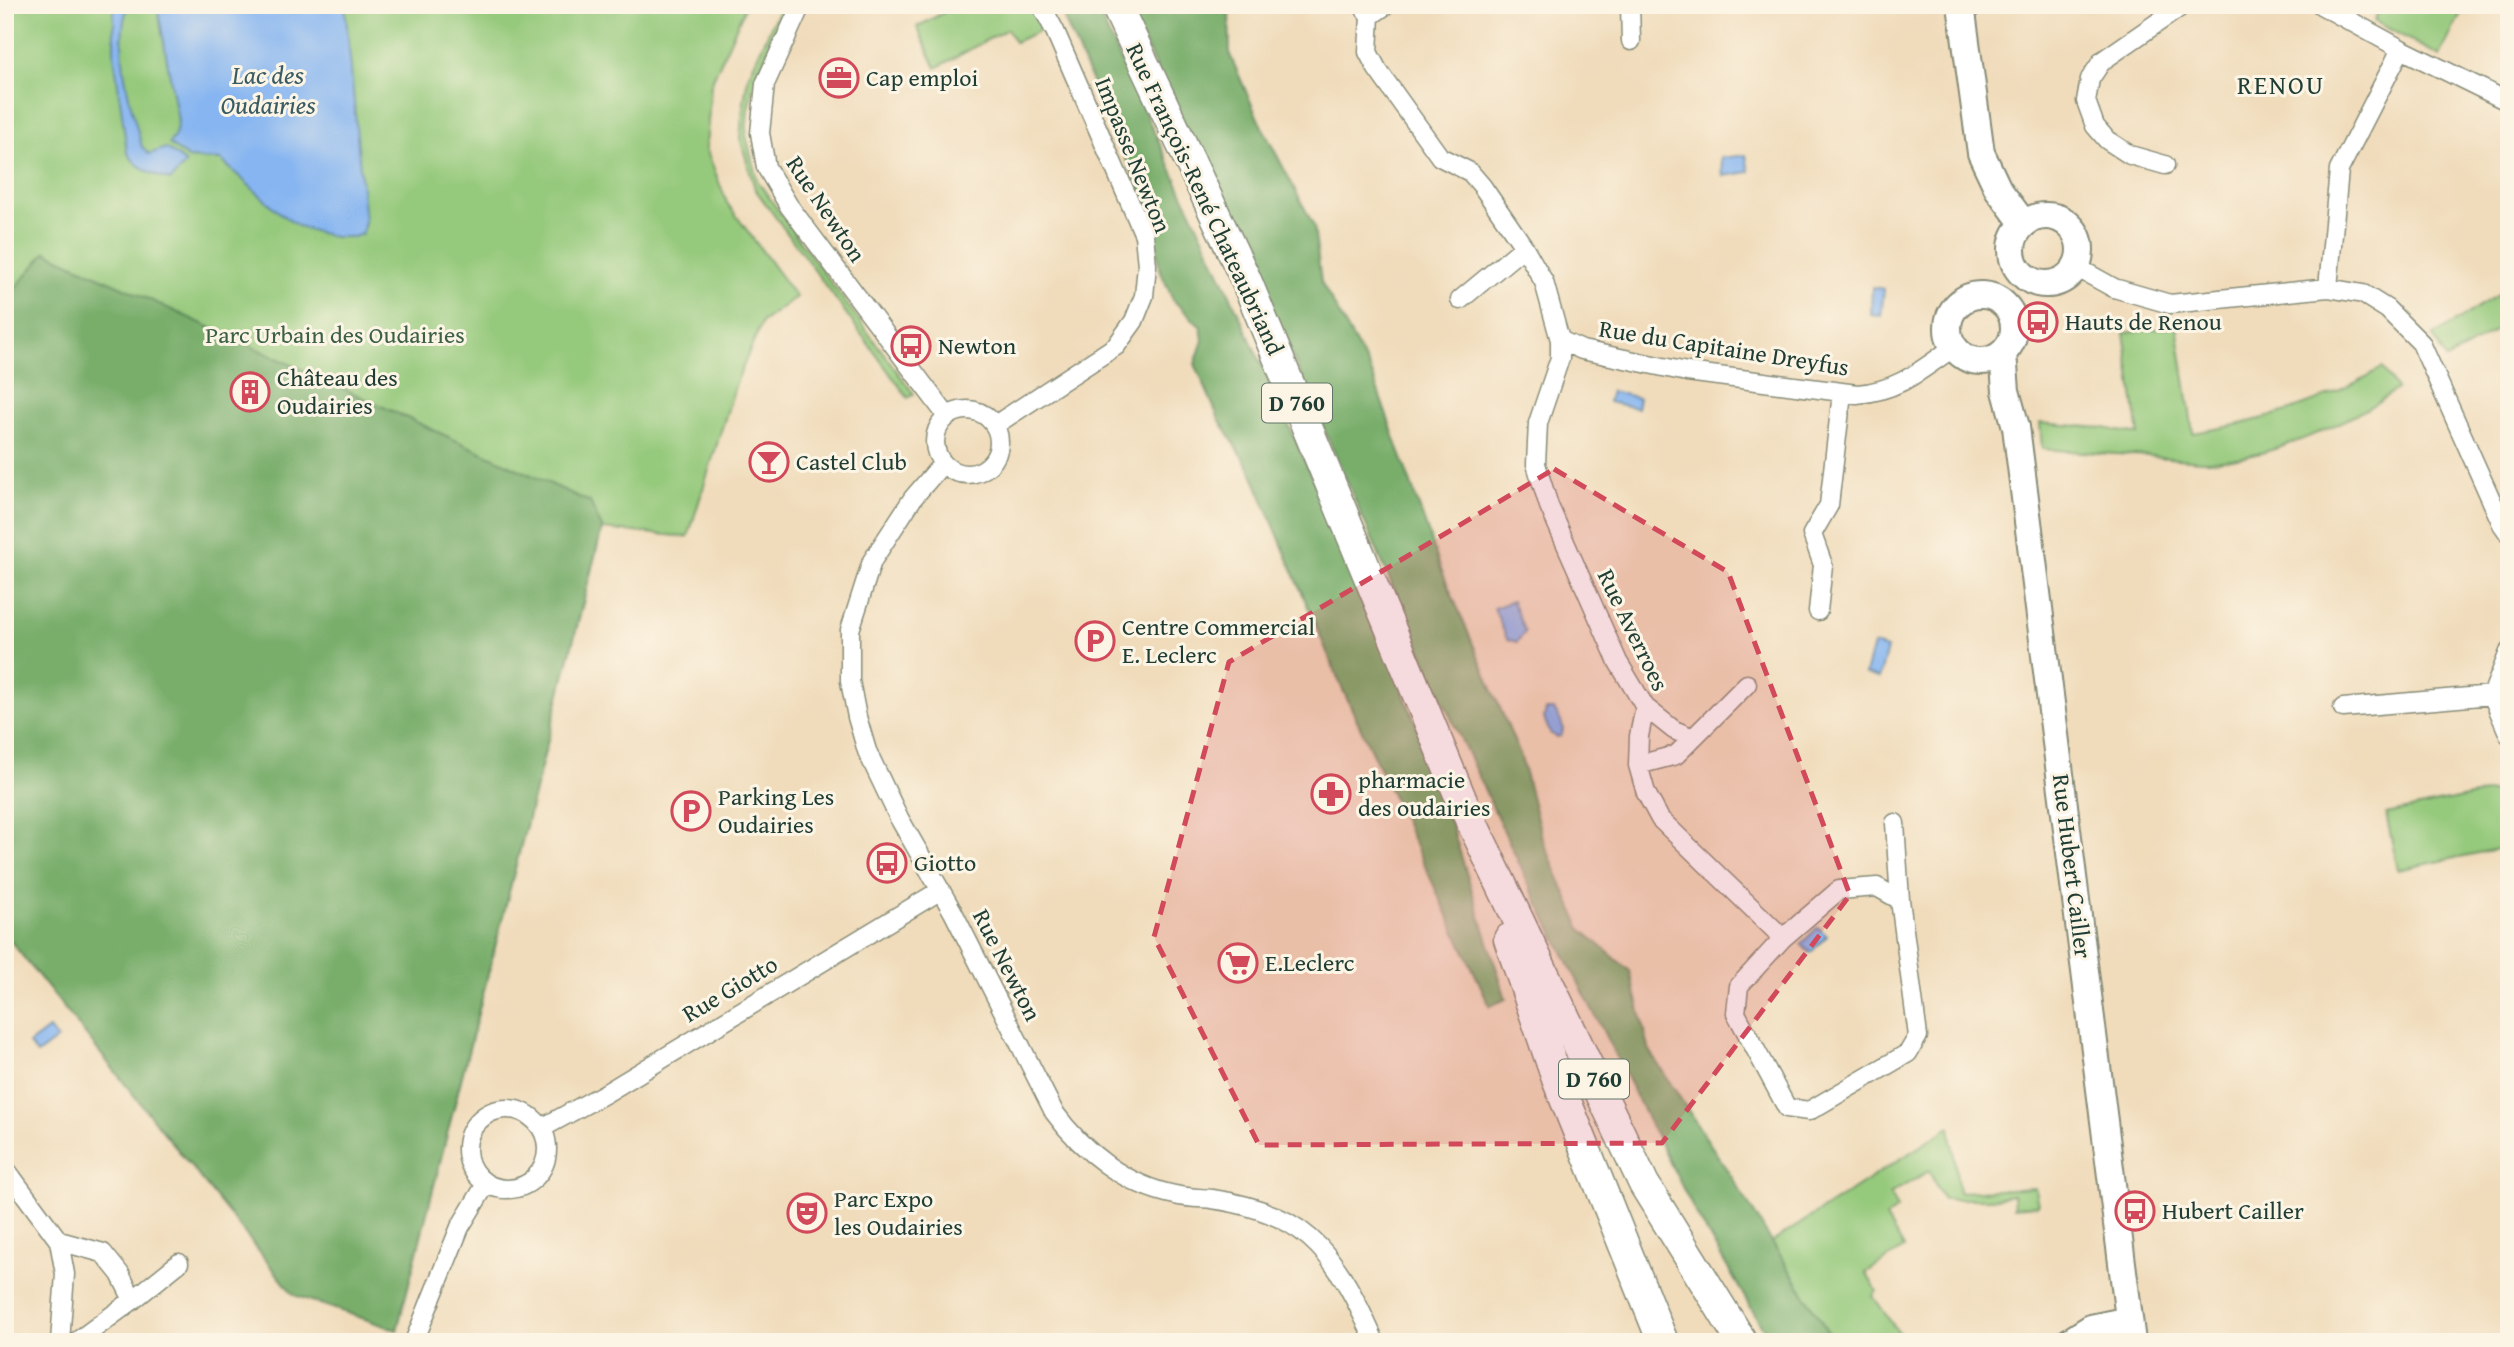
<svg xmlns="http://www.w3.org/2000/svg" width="2514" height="1347" font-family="'Gentium Book Plus',serif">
	<rect width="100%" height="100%" fill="#fcf5e5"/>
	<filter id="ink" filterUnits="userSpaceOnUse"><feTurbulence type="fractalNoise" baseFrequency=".0143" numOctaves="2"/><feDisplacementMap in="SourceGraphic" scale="14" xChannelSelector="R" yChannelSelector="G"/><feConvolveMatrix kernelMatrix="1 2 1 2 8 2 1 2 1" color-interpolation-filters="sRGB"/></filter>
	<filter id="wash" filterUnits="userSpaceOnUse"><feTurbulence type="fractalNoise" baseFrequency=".00686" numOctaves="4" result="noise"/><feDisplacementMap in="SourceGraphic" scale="28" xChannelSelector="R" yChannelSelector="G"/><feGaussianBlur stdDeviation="1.57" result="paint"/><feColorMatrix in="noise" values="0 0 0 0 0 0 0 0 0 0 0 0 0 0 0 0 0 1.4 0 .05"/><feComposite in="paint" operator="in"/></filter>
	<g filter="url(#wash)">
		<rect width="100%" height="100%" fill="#f0dcbb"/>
		<!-- green -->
		<path fill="#95c97b" stroke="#5a8358" stroke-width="2" d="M5,5H746L711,84L706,148L727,203L796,297L762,322L736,383L688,537L602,529L397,1330L294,1295L5,934Z
			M781,5H788L756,76L748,109L746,135L757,180L799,240L914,394L908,398L755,189L740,138L743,107L748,77Z
			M957,5H1033L1043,24L1039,31L1015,42L1007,29L936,68L917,27Z
			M2382,5H2465L2440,56L2374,21Z
			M2509,287V322L2446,360L2433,336Z
			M2177,326L2193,433C2263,422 2321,404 2382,368L2397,389C2350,423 2267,460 2208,461C2189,461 2169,458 2150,456C2114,454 2078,452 2042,449L2040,423L2104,428L2139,435L2124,333Z
			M2495,791L2507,847L2398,870L2386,814Z
			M1950,1127L1959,1192L2035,1188L2038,1205L2014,1207L2013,1195L1991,1199H1943L1929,1171L1890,1194L1897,1209L1886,1218L1904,1248L1866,1273L1877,1291L1873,1296L1905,1342H1834L1772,1242Z"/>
		<!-- forest -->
		<path fill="#78ad6b" stroke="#4c7550" stroke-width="2" d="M1058,5H1095L1237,310L1349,560L1431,760L1506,999L1490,1006L1343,690L1251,471L1219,419L1195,364L1203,340L1201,327L1173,300L1160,270L1149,211Z
			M1126,5H1229L1230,55L1259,121L1314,226L1321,282L1371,371L1441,569L1521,757L1542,838L1581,929L1630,971L1650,1052L1731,1176L1834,1342H1771L1695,1212L1533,893L1438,690L1269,303Z
			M46,252L590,502L602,528L397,1330L294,1295L5,934V300Z"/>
		<!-- water -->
		<path fill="#86b5f1" stroke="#527992" stroke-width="2" d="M114,5H128C113,49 130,103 142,147L149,154L166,148L186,163L171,180C154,176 135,167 127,152L114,54Z
			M162,5H345L365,222L362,234L354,237H334L300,227L282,215L221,160L188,158L169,144L175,135L178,121L158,10Z
			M1746,155L1749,172L1723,176L1721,158Z
			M1872,287L1884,289L1881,316L1871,315Z
			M1611,391L1639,398L1637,408L1608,402Z
			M1512,601L1525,632L1517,642L1507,639L1494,608Z
			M1873,645L1887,649L1879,678L1865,674Z
			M1546,710H1554C1559,716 1566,728 1561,736L1557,737L1550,733L1544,718Z
			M1818,927L1827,936L1810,953L1801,944Z
			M49,1029L57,1039L37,1054L29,1044Z"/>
	</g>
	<g filter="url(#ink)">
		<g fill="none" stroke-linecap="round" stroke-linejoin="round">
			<!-- street casing -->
			<g stroke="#888c78" stroke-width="21">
				<path id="street" d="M801,5L765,84L760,133L766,167L789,206L947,416
					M1362,5L1370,16L1368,52L1377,69L1440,157L1470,172L1482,186L1524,247L1544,282L1560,340V358L1538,423L1536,464L1549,506L1618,662L1645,707L1639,736L1638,765L1646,793L1660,819L1783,938
					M1630,5L1631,41
					M2321,5L2401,49L2509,102
					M1370,16L1386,5
					M2165,165L2130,155L2107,140L2095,126L2086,101L2090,79L2102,61L2183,5
					M2076,267L2114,288L2170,304L2328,288L2363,294L2387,309L2421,343L2502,524L2509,534
					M2328,288L2339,170L2401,49
					M1460,300L1524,247
					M1560,340L1582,350L1687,372L1857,394C1898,391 1921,370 1954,347
					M935 442a32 32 0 1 1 64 0a32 32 0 1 1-64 0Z
					M995,425L1116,346L1134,321L1144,296L1147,265L1144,235L1055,31L1041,5
					M943,463L913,498L872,561L850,630V681L857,717L867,751L899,818L953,912L1054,1112C1083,1152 1125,1185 1175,1195C1187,1198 1200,1198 1212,1199C1247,1204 1283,1214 1310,1238C1340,1264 1359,1306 1375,1342
					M1818,611L1823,565L1812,534L1829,505L1842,393
					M2509,652L2492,695L2509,735
					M1645,707L1674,730L1693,738
					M2343,708L2492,695
					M1638,765L1676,755L1747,684
					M1895,823L1900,900L1918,1036L1908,1053L1809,1111L1787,1108L1736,1013L1739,986L1783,938L1839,890L1877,887L1900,900
					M467 1149a40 40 0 1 1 80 0a40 40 0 1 1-80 0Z
					M542,1128L606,1093L941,890
					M5,1168L59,1241L65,1274L60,1342
					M59,1241L103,1253L120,1274L133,1300L76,1342
					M133,1300L179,1263
					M414,1342L460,1227L486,1184"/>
			</g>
			<!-- secondary casing -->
			<g stroke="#888c78" stroke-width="30">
				<path id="secondary" d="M1961,5L1981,153L1998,189L2024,224
					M2012 250a34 34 0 1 1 68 0a34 34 0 1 1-68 0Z
					M1948 328a33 33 0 1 1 66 0a33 33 0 1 1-66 0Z
					M2003,353L2006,391L2016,427L2132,1342
					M2069,1342L2091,1328L2129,1320"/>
			</g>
			<!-- primary casing -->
			<g stroke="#888c78" stroke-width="33">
				<path id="primary" d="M1116,5L1246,280L1464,806L1644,1184L1742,1342
					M1509,939L1557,1079L1663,1342"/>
			</g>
			<!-- street -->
			<use href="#street" stroke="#fff" stroke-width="18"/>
			<!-- secondary -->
			<use href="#secondary" stroke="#fff" stroke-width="26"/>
			<!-- primary -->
			<use href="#primary" stroke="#fff" stroke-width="30"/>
		</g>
	</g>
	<!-- marked area -->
	<path fill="#d1495b" fill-opacity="0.2" stroke="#d1495b" stroke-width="5" stroke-dasharray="14 9" stroke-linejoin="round" d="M1554,469L1728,572L1850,895L1662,1143L1259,1145L1154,937L1229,662Z"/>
	<!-- icons -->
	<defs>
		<g id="office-ring" transform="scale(2.0125)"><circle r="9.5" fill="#fcf5e5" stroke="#d1495b" stroke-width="1.5"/><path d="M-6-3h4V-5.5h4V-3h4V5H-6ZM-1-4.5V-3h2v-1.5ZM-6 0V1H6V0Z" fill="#d1495b"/></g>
		<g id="bus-ring" transform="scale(2.0125)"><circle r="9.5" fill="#fcf5e5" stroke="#d1495b" stroke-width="1.5"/><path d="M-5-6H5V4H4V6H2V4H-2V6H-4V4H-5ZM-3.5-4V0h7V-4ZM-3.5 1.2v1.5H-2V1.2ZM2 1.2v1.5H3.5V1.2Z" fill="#d1495b"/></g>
		<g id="building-ring" transform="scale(2.0125)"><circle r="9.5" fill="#fcf5e5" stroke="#d1495b" stroke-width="1.5"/><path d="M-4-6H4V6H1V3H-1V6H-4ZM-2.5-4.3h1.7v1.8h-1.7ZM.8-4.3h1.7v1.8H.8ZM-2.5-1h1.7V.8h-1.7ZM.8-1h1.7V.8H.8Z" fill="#d1495b"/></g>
		<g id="bar-ring" transform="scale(2.0125)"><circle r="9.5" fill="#fcf5e5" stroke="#d1495b" stroke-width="1.5"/><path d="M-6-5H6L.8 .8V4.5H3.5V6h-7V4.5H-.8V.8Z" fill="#d1495b"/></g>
		<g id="parking-ring" transform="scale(2.0125)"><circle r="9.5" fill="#fcf5e5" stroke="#d1495b" stroke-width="1.5"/><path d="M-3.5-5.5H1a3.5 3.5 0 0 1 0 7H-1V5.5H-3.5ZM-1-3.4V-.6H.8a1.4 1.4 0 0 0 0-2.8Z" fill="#d1495b"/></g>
		<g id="pharmacy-ring" transform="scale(2.0125)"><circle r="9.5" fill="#fcf5e5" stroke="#d1495b" stroke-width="1.5"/><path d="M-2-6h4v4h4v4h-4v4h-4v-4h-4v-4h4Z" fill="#d1495b"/></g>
		<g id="supermarket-ring" transform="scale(2.0125)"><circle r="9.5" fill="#fcf5e5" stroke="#d1495b" stroke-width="1.5"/><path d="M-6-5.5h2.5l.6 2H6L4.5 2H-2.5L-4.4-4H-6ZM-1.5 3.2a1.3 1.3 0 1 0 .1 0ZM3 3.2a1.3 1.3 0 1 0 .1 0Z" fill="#d1495b"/></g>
		<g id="theatre-ring" transform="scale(2.0125)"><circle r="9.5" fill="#fcf5e5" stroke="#d1495b" stroke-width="1.5"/><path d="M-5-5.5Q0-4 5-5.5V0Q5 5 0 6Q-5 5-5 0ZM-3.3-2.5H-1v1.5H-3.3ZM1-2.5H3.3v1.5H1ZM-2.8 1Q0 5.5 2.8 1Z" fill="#d1495b"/></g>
	</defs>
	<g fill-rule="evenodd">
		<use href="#office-ring" x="839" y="78"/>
		<use href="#bus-ring" x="2038" y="322"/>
		<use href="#bus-ring" x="911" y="346"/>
		<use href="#building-ring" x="250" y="392"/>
		<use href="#bar-ring" x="769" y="462"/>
		<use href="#parking-ring" x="1095" y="641"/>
		<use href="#pharmacy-ring" x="1331" y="794"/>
		<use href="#parking-ring" x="691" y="811"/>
		<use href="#bus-ring" x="887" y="863"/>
		<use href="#supermarket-ring" x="1238" y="963"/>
		<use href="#bus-ring" x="2135" y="1211"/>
		<use href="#theatre-ring" x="807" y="1213"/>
	</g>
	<g text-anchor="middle" stroke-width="6" stroke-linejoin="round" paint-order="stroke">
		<!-- shield labels -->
		<g fill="#fcf5e5" stroke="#617469" stroke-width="2">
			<rect x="1262" y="383.5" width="70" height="39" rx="5"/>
			<rect x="1559" y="1059.5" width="70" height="39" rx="5"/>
		</g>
		<g font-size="23" font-weight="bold" fill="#1f3d34">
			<text x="1297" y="411">D 760</text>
			<text x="1594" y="1087">D 760</text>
		</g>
		<!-- poi labels -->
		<g font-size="24" fill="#1f3d34" stroke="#fcf5e5" text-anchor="start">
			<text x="866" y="86">Cap emploi</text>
			<text x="2065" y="330">Hauts de Renou</text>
			<text x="938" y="354">Newton</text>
			<text x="277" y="386">Château des<tspan x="277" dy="28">Oudairies</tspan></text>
			<text x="796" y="470">Castel Club</text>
			<text x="1122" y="635">Centre Commercial<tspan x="1122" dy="28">E. Leclerc</tspan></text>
			<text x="1358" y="788">pharmacie<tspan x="1358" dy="28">des oudairies</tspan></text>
			<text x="718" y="805">Parking Les<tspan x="718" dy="28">Oudairies</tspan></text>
			<text x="914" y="871">Giotto</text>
			<text x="1265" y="971">E.Leclerc</text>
			<text x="834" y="1207">Parc Expo<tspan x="834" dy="28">les Oudairies</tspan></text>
			<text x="2162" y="1219">Hubert Cailler</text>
		</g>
		<!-- street labels -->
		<g font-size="24" fill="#1f3d34" stroke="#fcf5e5">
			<text transform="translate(1133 155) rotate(68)" y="8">Impasse Newton</text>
			<text transform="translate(1205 199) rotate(65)" y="8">Rue François-René Chateaubriand</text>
			<text transform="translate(826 209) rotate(56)" y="8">Rue Newton</text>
			<text transform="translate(1724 348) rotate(9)" y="8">Rue du Capitaine Dreyfus</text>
			<text transform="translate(1633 630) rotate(64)" y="8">Rue Averroes</text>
			<text transform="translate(2072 866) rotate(83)" y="8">Rue Hubert Cailler</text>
			<text transform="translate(1007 965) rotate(63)" y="8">Rue Newton</text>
			<text transform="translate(730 989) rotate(-31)" y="8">Rue Giotto</text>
		</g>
		<!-- park labels -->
		<g font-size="24" fill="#3c6046" stroke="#fcf5e5">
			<text x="335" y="343">Parc Urbain des Oudairies</text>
		</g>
		<!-- water labels -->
		<g font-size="26" font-style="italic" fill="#395b63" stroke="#fcf5e5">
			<text x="268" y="84">Lac des<tspan x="268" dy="30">Oudairies</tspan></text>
		</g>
		<!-- neighbourhood labels -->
		<g font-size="26" letter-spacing="2" fill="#1f3d34" stroke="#fcf5e5">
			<text x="2281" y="94">RENOU</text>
		</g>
	</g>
	<!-- margin -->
	<rect width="2514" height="1347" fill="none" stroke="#fcf5e5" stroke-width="28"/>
</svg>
